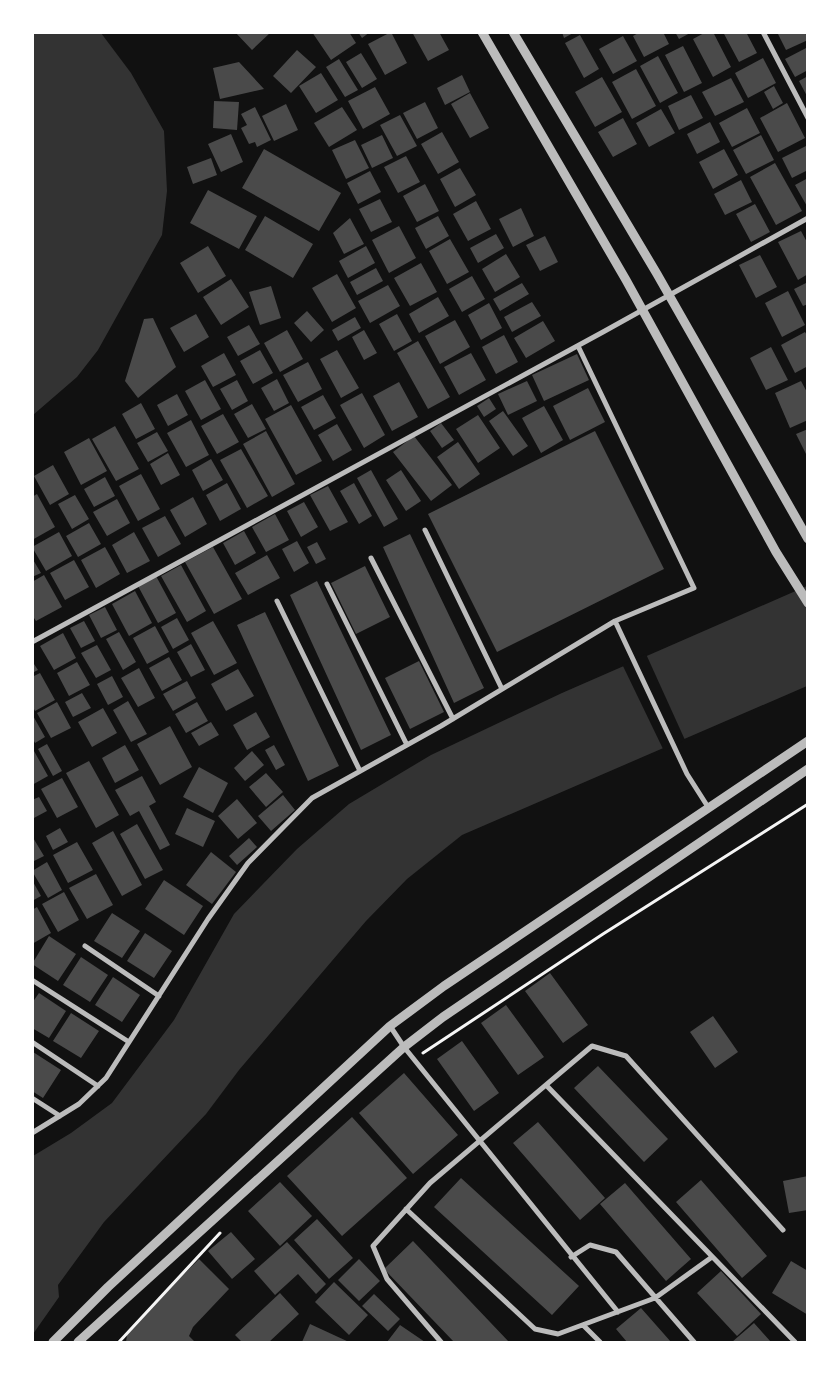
<svg xmlns="http://www.w3.org/2000/svg" width="840" height="1375" font-family="Merriweather,serif">
	<rect width="100%" height="100%" fill="#111"/>
	<!-- water -->
	<path fill="#333" d="M33,32L101,33L131,73L164,131L167,191L162,235L98,350L77,377L33,415Z
		M807,586V686L462,835L407,879L366,921L239,1070L206,1114L104,1222L58,1285L59,1297L33,1334V1156L71,1133L112,1103L174,1020L234,914L297,849L349,804L431,755L562,693Z"/>
	<!-- pier -->
	<path fill="#111" d="M646,654L685,740L664,751L622,664Z"/>
	<!-- building -->
	<path fill="#4a4a4a" d="M235,32H271L252,50Z
		M312,32H349L356,43L331,60Z
		M358,32H370L362,38Z
		M391,32L407,63L385,75L368,44Z
		M412,32H439L449,50L428,61Z
		M562,32H575L564,38Z
		M640,32H663L669,44L644,57L633,36Z
		M675,32H692L679,39Z
		M706,32H713L731,67L713,77L693,39Z
		M723,32H746L757,53L739,62Z
		M777,32H805L808,40L786,50Z
		M580,35L599,69L584,78L565,43Z
		M623,36L637,61L613,74L599,49Z
		M683,46L702,83L684,92L665,55Z
		M808,47V70L795,77L785,59Z
		M297,50L316,67L291,93L273,76Z
		M361,53L377,79L362,88L346,62Z
		M658,56L678,93L660,103L640,66Z
		M763,58L776,83L748,98L735,73Z
		M339,59L358,90L345,97L326,67Z
		M239,62L264,89L220,99L213,68Z
		M636,69L656,106L632,119L612,82Z
		M321,73L338,100L316,113L299,86Z
		M462,75L470,92L445,105L437,88Z
		M808,76V98L799,81Z
		M602,77L622,112L595,127L575,92Z
		M731,78L744,102L715,116L702,92Z
		M774,86L783,103L773,109L764,92Z
		M375,87L390,114L363,129L348,101Z
		M470,93L489,128L470,138L451,104Z
		M691,95L703,118L679,130L668,106Z
		M214,101L239,102L237,130L213,128Z
		M425,102L438,128L417,139L403,113Z
		M787,103L805,138L778,152L760,118Z
		M286,104L298,130L274,141L262,116Z
		M255,107L271,140L257,147L255,142L249,144L241,128L247,125L241,114Z
		M342,107L357,130L329,147L314,123Z
		M747,108L760,133L732,147L719,123Z
		M661,109L675,133L649,147L636,123Z
		M400,115L417,146L397,156L380,125Z
		M623,118L637,144L613,157L598,132Z
		M710,122L720,142L697,154L687,134Z
		M442,132L459,162L438,174L421,144Z
		M231,134L243,162L221,172L208,144Z
		M382,135L393,158L372,168L361,145Z
		M761,135L774,160L746,174L733,150Z
		M355,140L369,168L346,179L332,150Z
		M808,145V170L792,178L782,158Z
		M264,149L341,193L319,231L242,188Z
		M724,149L738,175L713,189L699,162Z
		M406,156L420,182L398,193L384,167Z
		M211,158L217,175L193,184L187,167Z
		M775,163L802,211L776,225L750,177Z
		M460,168L476,195L455,207L440,179Z
		M370,171L381,192L358,204L347,183Z
		M808,178V208L795,185Z
		M741,180L752,202L725,215L714,194Z
		M425,184L439,211L417,222L403,196Z
		M208,190L257,216L239,249L190,223Z
		M380,199L392,222L371,232L359,209Z
		M476,201L491,229L468,241L453,214Z
		M755,204L770,232L751,242L736,214Z
		M521,208L534,236L513,247L499,219Z
		M265,216L313,244L293,278L245,250Z
		M438,216L449,236L426,249L415,228Z
		M350,218L364,244L344,254L333,233Z
		M399,226L416,258L389,273L372,240Z
		M801,231L808,244V274L798,280L778,242Z
		M496,234L504,248L478,263L470,248Z
		M545,236L558,262L540,271L526,245Z
		M450,239L469,272L447,284L429,251Z
		M208,246L226,276L198,293L180,263Z
		M366,246L375,263L348,278L339,261Z
		M506,254L520,277L495,292L482,269Z
		M760,255L777,287L756,298L739,265Z
		M421,263L437,292L410,306L394,278Z
		M376,268L383,281L357,295L350,282Z
		M337,274L356,308L332,322L312,288Z
		M472,276L485,299L462,312L449,289Z
		M231,279L249,307L221,325L203,297Z
		M808,282V304L803,306L794,289Z
		M522,283L529,294L500,311L493,299Z
		M388,285L400,306L370,323L358,301Z
		M271,286L281,318L260,325L249,292Z
		M788,291L805,325L782,337L765,303Z
		M438,297L449,316L419,333L409,314Z
		M532,302L541,316L512,332L504,317Z
		M489,303L502,328L481,340L468,315Z
		M307,311L324,330L311,342L294,323Z
		M196,314L209,337L184,352L170,328Z
		M397,314L412,341L394,351L379,324Z
		M355,317L361,328L338,341L332,330Z
		M153,318L176,367L138,398L125,381L144,319Z
		M455,320L470,347L440,364L425,336Z
		M543,321L555,341L526,358L514,338Z
		M249,325L260,344L238,356L227,337Z
		M287,330L303,359L280,372L264,343Z
		M364,330L377,353L364,360L352,337Z
		M805,332L808,337V366L795,373L781,345Z
		M504,335L518,362L496,374L482,347Z
		M418,341L450,397L428,409L397,353Z
		M771,347L788,380L766,390L750,358Z
		M260,350L273,373L253,384L240,361Z
		M337,350L359,388L341,398L320,359Z
		M224,353L236,375L213,387L201,366Z
		M471,353L486,380L459,395L444,367Z
		M577,354L589,380L544,401L532,375Z
		M308,362L322,389L298,402L283,375Z
		M277,379L289,403L274,411L261,388Z
		M205,380L221,409L201,420L185,391Z
		M237,380L248,401L232,410L220,389Z
		M527,381L537,401L508,415L498,394Z
		M801,381L808,394V420L790,428L775,393Z
		M399,382L418,417L392,431L373,396Z
		M588,388L605,422L570,440L553,406Z
		M362,393L385,435L364,448L340,405Z
		M177,394L188,415L168,426L157,405Z
		M323,395L336,418L314,430L301,407Z
		M489,398L496,409L484,417L477,406Z
		M141,403L155,429L136,439L122,414Z
		M252,404L266,429L248,438L234,414Z
		M291,405L322,461L296,475L265,419Z
		M544,406L563,440L541,453L522,418Z
		M503,411L528,446L513,456L489,421Z
		M223,414L239,442L217,454L201,426Z
		M478,415L500,448L478,463L456,429Z
		M191,420L209,455L186,467L167,433Z
		M441,423L454,440L442,448L430,431Z
		M337,424L352,450L333,461L318,435Z
		M115,426L139,469L116,481L92,439Z
		M808,429V458L796,434Z
		M266,431L295,484L272,497L243,444Z
		M595,431L664,569L497,652L428,514Z
		M157,432L168,451L148,462L137,443Z
		M414,436L452,485L431,501L393,452Z
		M89,438L107,471L81,485L64,452Z
		M458,442L480,474L459,489L437,457Z
		M241,449L268,496L247,508L220,460Z
		M168,453L180,475L161,485L150,464Z
		M211,459L223,480L203,491L192,470Z
		M53,465L69,494L50,505L34,476Z
		M371,470L398,519L384,527L357,478Z
		M401,470L421,501L406,511L386,480Z
		M141,474L160,509L138,521L119,486Z
		M105,477L115,496L94,507L84,489Z
		M227,483L241,509L220,521L206,495Z
		M354,483L372,516L359,524L340,491Z
		M328,486L348,522L330,531L310,495Z
		M37,494L55,527L32,540V497Z
		M75,495L89,519L72,529L58,504Z
		M193,497L207,524L185,537L170,510Z
		M117,499L130,523L107,536L93,512Z
		M304,502L318,527L301,537L287,511Z
		M275,514L289,540L266,552L252,527Z
		M165,516L181,544L158,557L142,528Z
		M89,523L101,544L78,557L66,536Z
		M244,531L256,553L235,565L223,543Z
		M59,532L72,556L46,571L32,547Z
		M134,532L150,561L127,573L112,545Z
		M410,534L484,688L454,703L383,547Z
		M297,541L309,563L294,572L282,549Z
		M317,542L326,559L316,564L307,547Z
		M105,547L120,574L96,588L81,560Z
		M213,547L242,599L214,614L185,562Z
		M267,555L280,578L248,595L235,573Z
		M32,558L41,573L32,577Z
		M74,560L89,587L65,600L50,573Z
		M181,565L206,611L187,622L161,576Z
		M365,566L390,617L356,634L331,583Z
		M44,575L62,607L36,621L32,615V582Z
		M156,576L176,613L158,623L138,586Z
		M317,581L391,735L361,750L290,595Z
		M135,591L152,623L129,636L112,604Z
		M105,607L117,630L101,638L89,615Z
		M265,612L339,766L308,781L237,625Z
		M177,618L189,640L173,649L161,627Z
		M84,621L95,641L81,648L70,628Z
		M213,621L237,663L214,675L191,633Z
		M155,626L169,652L147,664L133,638Z
		M119,632L136,662L123,670L106,639Z
		M63,633L76,658L54,670L40,646Z
		M191,644L205,670L191,677L177,652Z
		M97,645L111,670L96,678L81,653Z
		M169,657L182,680L162,691L149,668Z
		M32,661L38,670L32,673Z
		M419,661L444,712L410,729L385,678Z
		M77,662L90,685L69,696L57,673Z
		M139,668L155,698L138,707L121,678Z
		M238,669L254,696L226,711L211,684Z
		M40,673L55,700L35,711L32,705V677Z
		M112,676L123,697L108,705L97,684Z
		M187,681L196,698L173,711L163,694Z
		M82,693L91,708L73,717L65,702Z
		M128,701L147,734L131,742L113,710Z
		M57,702L71,728L51,738L37,713Z
		M197,702L208,721L186,733L175,714Z
		M103,708L117,733L92,747L78,722Z
		M256,712L270,737L247,750L233,725Z
		M32,714L45,737L35,743L32,737Z
		M211,722L219,735L199,746L191,733Z
		M170,726L192,767L160,785L137,744Z
		M47,744L62,771L53,776L38,749Z
		M125,745L139,770L115,783L102,758Z
		M274,745L285,765L276,770L265,750Z
		M34,751L48,776L32,785V752Z
		M252,751L264,765L245,781L234,768Z
		M89,761L119,815L96,828L66,773Z
		M199,767L228,783L213,813L183,797Z
		M266,773L283,792L266,807L249,787Z
		M142,776L156,802L149,806L170,845L160,850L139,811L130,816L115,790Z
		M62,778L78,807L57,818L41,789Z
		M283,795L295,810L271,831L258,816Z
		M39,797L47,811L32,819V800Z
		M237,799L257,823L238,839L218,816Z
		M187,808L215,821L203,847L175,834Z
		M137,824L163,870L145,879L120,834Z
		M60,828L68,842L53,850L46,836Z
		M113,831L142,885L122,896L92,843Z
		M32,836L44,856L32,862Z
		M249,838L257,847L237,865L229,856Z
		M77,842L93,870L68,883L53,855Z
		M211,852L236,872L212,904L186,885Z
		M47,862L62,890L48,898L32,871Z
		M96,874L113,905L87,919L69,888Z
		M32,880L41,896L32,901Z
		M164,880L203,906L184,935L145,909Z
		M64,892L79,920L58,932L42,904Z
		M37,907L51,933L32,944V910Z
		M112,913L140,931L122,958L94,941Z
		M145,933L172,951L154,978L127,961Z
		M49,936L76,954L58,981L32,964Z
		M81,957L108,975L90,1002L63,985Z
		M550,973L588,1025L563,1043L525,991Z
		M113,977L140,995L122,1022L95,1005Z
		M39,993L66,1011L49,1038L32,1028V1003Z
		M506,1005L544,1057L518,1075L481,1023Z
		M71,1013L99,1031L81,1058L53,1041Z
		M713,1016L738,1052L715,1068L690,1032Z
		M462,1041L499,1093L474,1111L437,1059Z
		M33,1052L61,1070L43,1098L32,1091Z
		M598,1066L668,1139L644,1162L574,1088Z
		M404,1073L458,1135L413,1174L359,1113Z
		M352,1117L407,1178L342,1236L287,1176Z
		M538,1122L605,1198L580,1220L513,1143Z
		M808,1176V1210L789,1213L783,1181Z
		M461,1178L579,1286L552,1315L434,1207Z
		M701,1180L767,1256L742,1278L676,1202Z
		M280,1182L312,1216L280,1246L248,1211Z
		M625,1183L691,1259L666,1281L600,1204Z
		M317,1219L353,1258L329,1279L294,1240Z
		M231,1232L255,1259L232,1279L208,1251Z
		M413,1241L509,1342H454L384,1269Z
		M287,1242L326,1284L316,1294L298,1274L275,1295L254,1271Z
		M199,1259L229,1289L193,1327L189,1336L195,1342H126L127,1335L133,1325Z
		M359,1259L380,1281L359,1301L338,1280Z
		M791,1261L808,1271V1315L772,1293Z
		M721,1271L761,1314L737,1336L697,1293Z
		M334,1282L368,1315L349,1335L315,1302Z
		M280,1293L299,1314L269,1342H242L235,1335Z
		M374,1294L400,1319L388,1331L362,1306Z
		M641,1308L671,1342H627L616,1329Z
		M754,1323L771,1342H732Z
		M310,1324L349,1342H302Z
		M400,1325L425,1342H387Z"/>
	<g fill="none" stroke-linecap="round" stroke-linejoin="round">
		<!-- path -->
		<path stroke="#f5f5f5" stroke-width="3" d="M423,1053L603,934L808,804
			M119,1342L220,1233"/>
		<!-- minor -->
		<path stroke="#bcbcbc" stroke-width="5" d="M763,32L808,118
			M425,530L502,689
			M371,558L453,719
			M327,584L407,745
			M277,601L360,771
			M615,621L687,774L708,807
			M32,642L603,332L808,218
			M85,946L159,996
			M32,980L129,1042
			M390,1026L404,1047L618,1312
			M32,1042L98,1086
			M546,1085L795,1342
			M32,1098L60,1116
			M32,1133L79,1104L106,1078L208,919L248,863L312,798L441,726L615,621L694,588L578,346
			M406,1209L535,1329L558,1334L655,1298L712,1257
			M571,1257L590,1245L616,1252L694,1342
			M583,1325L600,1342
			M441,1342L387,1279L373,1246L430,1183L592,1046L626,1056L783,1230"/>
		<!-- tertiary -->
		<path stroke="#bcbcbc" stroke-width="9" d="M482,32L626,280L776,552L808,603
			M513,32L657,274L808,539
			M53,1342L108,1287L390,1026L444,986L808,741
			M78,1342L404,1047L443,1017L808,769"/>
	</g>
	<!-- border -->
	<rect width="840" height="1375" fill="none" stroke="#ffffff" stroke-width="68"/>
</svg>
